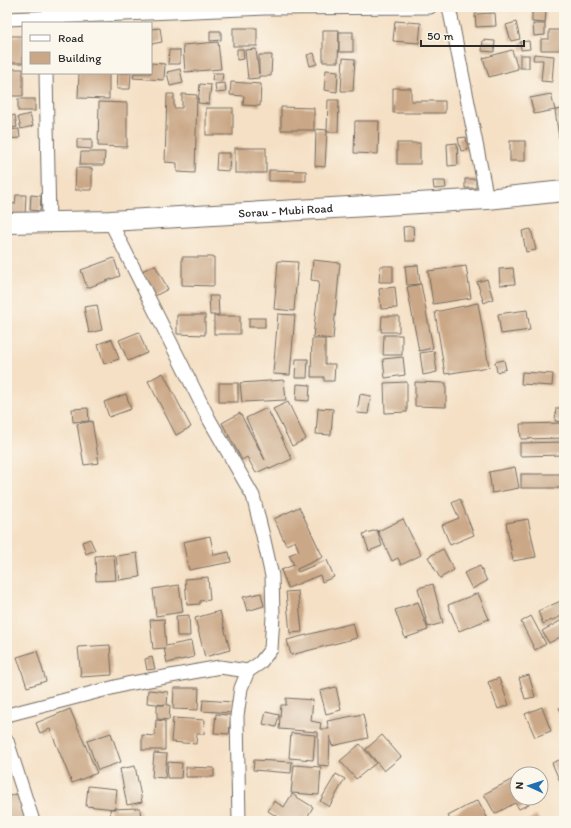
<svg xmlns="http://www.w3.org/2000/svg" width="571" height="828" font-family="Itim,sans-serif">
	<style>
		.building { fill: #caa786 }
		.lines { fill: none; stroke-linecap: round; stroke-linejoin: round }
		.minor-casing { stroke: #726a61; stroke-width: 15 }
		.primary-casing { stroke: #726a61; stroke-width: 22 }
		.minor { stroke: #fff; stroke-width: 13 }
		.primary { stroke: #fff; stroke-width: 20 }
		.labels { text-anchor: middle; stroke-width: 3; stroke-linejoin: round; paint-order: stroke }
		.street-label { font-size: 12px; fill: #2b2b2b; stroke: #fbf7ec }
	</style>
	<rect width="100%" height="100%" fill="#fbf7ec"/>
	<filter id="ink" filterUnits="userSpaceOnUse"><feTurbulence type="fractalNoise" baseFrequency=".025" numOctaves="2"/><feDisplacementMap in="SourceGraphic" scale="8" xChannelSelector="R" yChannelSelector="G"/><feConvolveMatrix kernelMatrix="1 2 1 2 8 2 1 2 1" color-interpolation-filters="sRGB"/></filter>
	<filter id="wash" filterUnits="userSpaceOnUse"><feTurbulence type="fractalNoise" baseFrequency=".012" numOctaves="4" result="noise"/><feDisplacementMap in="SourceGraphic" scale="16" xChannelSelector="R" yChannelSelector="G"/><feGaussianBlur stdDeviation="0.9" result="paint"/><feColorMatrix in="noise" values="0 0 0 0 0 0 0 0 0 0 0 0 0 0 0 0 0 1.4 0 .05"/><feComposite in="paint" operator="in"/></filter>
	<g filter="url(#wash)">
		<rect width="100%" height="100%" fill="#f5e0c5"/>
		<g id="blocks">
			<g class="building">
				<path d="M532 11 546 12 545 23 532 22Z"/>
				<path d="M495 13 496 26 476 27 475 14Z"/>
				<path d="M395 21 421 23 419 43 393 41Z"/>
				<path d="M516 22 520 39 511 41 506 25Z"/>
				<path d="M533 24H545V35L534 36Z"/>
				<path d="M160 28 162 42 151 44V29Z"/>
				<rect x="233" y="28" width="24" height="18"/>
				<path d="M323 30H339L338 62H323Z"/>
				<path d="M549 30H561L560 50H541V39H549Z"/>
				<path d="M210 31H221V40L210 41Z"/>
				<rect x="339" y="32" width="14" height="20"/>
				<rect x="7" y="36" width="16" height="27"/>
				<path d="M483 40 495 41 494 52 482 51Z"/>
				<path d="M529 41 530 49 521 50 520 42Z"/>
				<path d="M218 42 221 69 185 72 183 45Z"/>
				<path d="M237 49H243L244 59 237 60Z"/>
				<path d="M256 49 259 74V55H272L271 76H259V78L248 79 245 50Z"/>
				<path d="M169 50H180V64H168Z"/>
				<path d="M512 50 518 69 489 77 483 58Z"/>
				<path d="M314 53 317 64 310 66 307 55Z"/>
				<path d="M534 54 554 56 552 82 541 81 543 60H533Z"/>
				<rect x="520" y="55" width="9" height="13"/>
				<path d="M343 58 355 59 353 91H341Z"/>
				<path d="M151 63 165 64 164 80 133 78 134 73H151Z"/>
				<rect x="7" y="69" width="16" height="27"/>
				<path d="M180 69 183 83 170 86 167 72Z"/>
				<path d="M326 70 338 71 337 92 324 90Z"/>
				<path d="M79 73H109V99L78 98Z"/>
				<path d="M118 73H131L130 89H117Z"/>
				<path d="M213 73H223L222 81 212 80Z"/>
				<path d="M564 81V96H563L562 82Z"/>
				<path d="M231 82 261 84 260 106 243 105 244 96 230 95Z"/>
				<path d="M225 83 226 92 216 93 215 84Z"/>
				<path d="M200 84 211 85 209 104 198 103Z"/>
				<path d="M393 88H411V101H445V113H393Z"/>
				<path d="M167 94H174V108H182V94L197 95 195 173 177 172V163L165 162Z"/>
				<path d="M551 94 555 110 534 114 530 98Z"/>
				<rect x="18" y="99" width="17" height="12"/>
				<path d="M328 100H339L338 132H327Z"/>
				<path d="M99 102 127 103V147L98 146Z"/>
				<path d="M281 107 314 108V130H281Z"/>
				<rect x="206" y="108" width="27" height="27"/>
				<path d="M564 109V138H559L555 110Z"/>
				<path d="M30 114 33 126 21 129 18 117Z"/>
				<path d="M15 115 17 127 7 129V117Z"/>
				<path d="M355 121H379L378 154 354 153Z"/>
				<path d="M19 129 20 138 7 139V130Z"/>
				<path d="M316 129 327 130 325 167 315 166Z"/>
				<path d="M466 137 468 150 461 151 458 138Z"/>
				<path d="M77 139H92V149L77 148Z"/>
				<rect x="510" y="141" width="15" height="20"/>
				<rect x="562" y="142" width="2" height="23"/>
				<rect x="397" y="143" width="23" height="21"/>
				<path d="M457 143 458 165 448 166 447 144Z"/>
				<rect x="235" y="148" width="31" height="25"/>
				<path d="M81 152H105L104 165H80Z"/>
				<path d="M217 153H230L229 171 216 170Z"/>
				<path d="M76 168H92V190H75Z"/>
				<path d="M269 170 306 171V181H269Z"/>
				<rect x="465" y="179" width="11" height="9"/>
				<path d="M433 181H445L446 188 434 189Z"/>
				<path d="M16 195H26L25 215 7 214V203L15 204Z"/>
				<path d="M31 195 41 196 40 211 30 210Z"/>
				<path d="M413 226 414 241H404L403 227Z"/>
				<path d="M531 229 536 250 526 252 522 231Z"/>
				<path d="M182 257H214V286L182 285Z"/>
				<path d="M114 258 120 276 87 288 81 270Z"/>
				<path d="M313 260 340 263 333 339 313 337 319 281 311 280Z"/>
				<path d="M278 261 298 262 294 311 274 309Z"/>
				<path d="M155 265 168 289 155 296 142 271Z"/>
				<path d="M418 265 420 284 407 285 405 266Z"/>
				<path d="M380 266H393V282H379Z"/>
				<path d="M466 266 471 298 433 304 428 271Z"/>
				<path d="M513 268 515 284 500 285 499 269Z"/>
				<path d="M487 279 493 299 484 303 477 282Z"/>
				<path d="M421 284 433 348 419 351 407 287Z"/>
				<path d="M395 287 397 308 381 309 379 289Z"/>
				<path d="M209 296H218L219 315H210Z"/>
				<path d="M478 303 489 367 445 374 435 312Z"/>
				<path d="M97 305 102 330 89 333 84 307Z"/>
				<path d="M527 310 530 330 501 334 498 314Z"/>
				<path d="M278 314 295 315 290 375 273 374Z"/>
				<path d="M177 315H205V335L177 334Z"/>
				<rect x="214" y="316" width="26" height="18"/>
				<path d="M382 316H399V332H381Z"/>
				<rect x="249" y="318" width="16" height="9"/>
				<path d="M139 332 147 353 128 361 119 340Z"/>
				<path d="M384 335H402V355H383Z"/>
				<path d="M112 339 119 359 104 364 98 344Z"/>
				<path d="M312 339H325V364H335L334 381H324V377H311Z"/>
				<path d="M434 351 437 372 423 375 420 353Z"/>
				<path d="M403 357 405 375 385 378 383 359Z"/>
				<path d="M296 359H308L307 378H295Z"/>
				<path d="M504 360 506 369 497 372 495 362Z"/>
				<path d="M522 372 553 374 552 386 521 384Z"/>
				<path d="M163 373 191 427 176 435 148 381Z"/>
				<path d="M284 380 286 400 242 402 240 383Z"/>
				<path d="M407 382V412L385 413 384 383Z"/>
				<path d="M415 382 446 383V407L415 406Z"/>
				<rect x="219" y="383" width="19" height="19"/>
				<path d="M297 384 310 385 309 401 296 400Z"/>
				<path d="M126 394 131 409 109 417 104 402Z"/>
				<path d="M360 394 371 396 368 414 357 413Z"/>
				<path d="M288 402 306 439 292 446 273 409Z"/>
				<path d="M88 408 89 421 73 422 72 409Z"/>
				<path d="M267 408 292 459 270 469 269 467 256 473 247 457 242 460 222 423 240 413 265 460 246 418Z"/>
				<path d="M318 408 333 409 331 435 316 434Z"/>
				<path d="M556 408H564V422L555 421Z"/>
				<path d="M92 421 99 463 84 465 77 424Z"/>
				<path d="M564 423V438L521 439 520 424Z"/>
				<path d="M564 442V455L520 456V443Z"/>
				<path d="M515 467 519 488 492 493 489 472Z"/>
				<rect x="521" y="474" width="43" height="14"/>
				<path d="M460 499 474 535 450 545 442 525 459 518 452 503Z"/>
				<path d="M299 507 323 557 297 569 298 572 327 560 334 577 322 582 320 575 288 588 281 570 294 565 289 555 299 551 295 541 286 545 274 519Z"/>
				<path d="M403 519 421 555 401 565 398 558 392 561 378 531Z"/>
				<path d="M528 519 536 557 513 561 506 523Z"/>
				<path d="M377 530 382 546 369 551 363 534Z"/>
				<path d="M210 536 214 555 229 552 231 562 189 570 183 542Z"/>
				<path d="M90 539 95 550 86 554 82 542Z"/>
				<path d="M443 549 454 570 440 578 428 557Z"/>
				<path d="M137 553 140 577 119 580 116 556Z"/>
				<path d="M114 555 116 580 96 581 95 556Z"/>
				<path d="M480 566 487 581 472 589 464 573Z"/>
				<path d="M208 577 210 600 200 601V604L187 605 185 579Z"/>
				<path d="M433 584 443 623 428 627 418 588Z"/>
				<path d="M179 585 183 612 156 616 153 589Z"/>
				<path d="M298 591 302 632 290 633 286 592Z"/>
				<path d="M261 593 264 606 247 611 243 597Z"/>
				<path d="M478 593 489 619 459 631 448 605Z"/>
				<path d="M563 600 564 615 543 624 538 611Z"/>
				<path d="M418 602 428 630 405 638 395 610Z"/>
				<path d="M220 611 230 650 205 657 195 618Z"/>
				<path d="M189 615 190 636H177L176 616Z"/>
				<path d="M531 616 546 644 535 650 521 622Z"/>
				<path d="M164 619 166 646 191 641 194 657 167 663 164 648 153 649 150 620Z"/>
				<path d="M564 619V635L549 643 542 631Z"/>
				<path d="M353 623 357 638 291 655 287 640Z"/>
				<path d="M110 645 112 675 81 677 78 647Z"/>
				<path d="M37 651 46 681 27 687 17 657Z"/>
				<path d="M152 657 155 669 147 670 145 659Z"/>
				<path d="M529 675 535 697 525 699 519 678Z"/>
				<path d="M499 678 509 705 498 709 488 682Z"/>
				<path d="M336 687 341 710 326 714 320 691Z"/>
				<path d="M174 688H199L198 710 173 709Z"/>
				<path d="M148 690 168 692 167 705H170L169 720 157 719V705H165L147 703Z"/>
				<path d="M286 698 313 700 311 721 321 723 320 729H329L327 721 363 714 368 738 332 746 330 736 329 766 318 765V732L279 729 281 705H286Z"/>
				<path d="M203 700 233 702 232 713 202 711Z"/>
				<path d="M564 706V718L559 708Z"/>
				<path d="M542 707 551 731 535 737 525 714Z"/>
				<path d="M70 709 97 773 72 783 50 729 40 733 36 723Z"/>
				<path d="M266 712 279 715 276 727 263 724Z"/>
				<path d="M216 714 231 715 229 734 214 733Z"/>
				<path d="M173 718 205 720 204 734H197L196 744 171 742Z"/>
				<path d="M156 720 165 721V750H142V735L155 736Z"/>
				<path d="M111 733 121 762 98 770 87 741Z"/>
				<path d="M291 733 315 735 313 760 289 758Z"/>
				<path d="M382 735 401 757 384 771 366 749Z"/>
				<path d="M360 744 376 763 356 779 340 761Z"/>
				<path d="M154 753 167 754 165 778 152 777Z"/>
				<path d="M564 758V783L561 784 552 763Z"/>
				<path d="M254 760 292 762 291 773 253 770Z"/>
				<path d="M168 762 182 763 181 778H167Z"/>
				<path d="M294 765 321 767 319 795 291 793Z"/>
				<path d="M135 766 142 802 127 805 120 769Z"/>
				<path d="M186 767 214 768V777H186Z"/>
				<path d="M336 774 345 779 329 807 320 801Z"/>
				<path d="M515 778 517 782V798H525L529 804 519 809 515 803 495 814 484 794Z"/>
				<path d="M88 786 117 789 115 809 86 806Z"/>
				<path d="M19 793 28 819 23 821H7V797Z"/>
				<path d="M292 794 313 807 305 821H284L268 811 274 801 284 807Z"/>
				<path d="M478 800 488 819 484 821H451L448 816Z"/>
				<path d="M140 808 141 821H111L110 809Z"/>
				<path d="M536 815 540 821H527Z"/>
				<path d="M155 817 156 821H144V819Z"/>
			</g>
		</g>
	</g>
	<g filter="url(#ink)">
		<use href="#blocks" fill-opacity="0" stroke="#726a61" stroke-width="1"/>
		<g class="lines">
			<defs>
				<g id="minor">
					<path d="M449 7 487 199"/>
					<path d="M7 19 265 8 430 7"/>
					<path d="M46 73 49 222"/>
					<path d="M110 221 209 419 253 496 263 536 272 576 273 616 271 649 260 663 248 671 241 688 237 716 239 821"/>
					<path d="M7 715 127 684 220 667 248 671"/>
					<path d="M7 741 33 821"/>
				</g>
				<g id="primary">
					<path id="s1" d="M7 223 110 221 487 199 564 191"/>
				</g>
			</defs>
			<use href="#minor" class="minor-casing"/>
			<use href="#primary" class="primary-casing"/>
			<use href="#minor" class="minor"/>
			<use href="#primary" class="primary"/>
		</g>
	</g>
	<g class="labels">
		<g class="street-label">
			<text dy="4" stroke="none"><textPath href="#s1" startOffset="279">Sorau - Mubi Road</textPath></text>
		</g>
	</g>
	<rect width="571" height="828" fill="none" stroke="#fbf7ec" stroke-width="24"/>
	<rect x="22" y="22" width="130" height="52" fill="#fbf7ec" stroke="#a8a59f"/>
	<rect x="30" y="35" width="20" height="6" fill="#ffffff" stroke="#a8a59f"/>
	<text x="58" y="42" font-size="12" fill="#2b2b2b">Road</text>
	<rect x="30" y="52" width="20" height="12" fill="#caa786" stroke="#a8a59f"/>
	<text x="58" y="62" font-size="12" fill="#2b2b2b">Building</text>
	<g transform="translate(529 786) rotate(273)"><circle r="19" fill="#fbf7ec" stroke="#a8a59f"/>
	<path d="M0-3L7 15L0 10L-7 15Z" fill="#1f6fb2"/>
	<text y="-6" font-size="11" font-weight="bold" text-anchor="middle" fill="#2b2b2b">N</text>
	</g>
	<path d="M421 40v6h103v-6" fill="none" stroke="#2b2b2b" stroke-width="2"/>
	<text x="427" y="40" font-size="12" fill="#2b2b2b" stroke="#fbf7ec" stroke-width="3" paint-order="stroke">50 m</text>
</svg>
